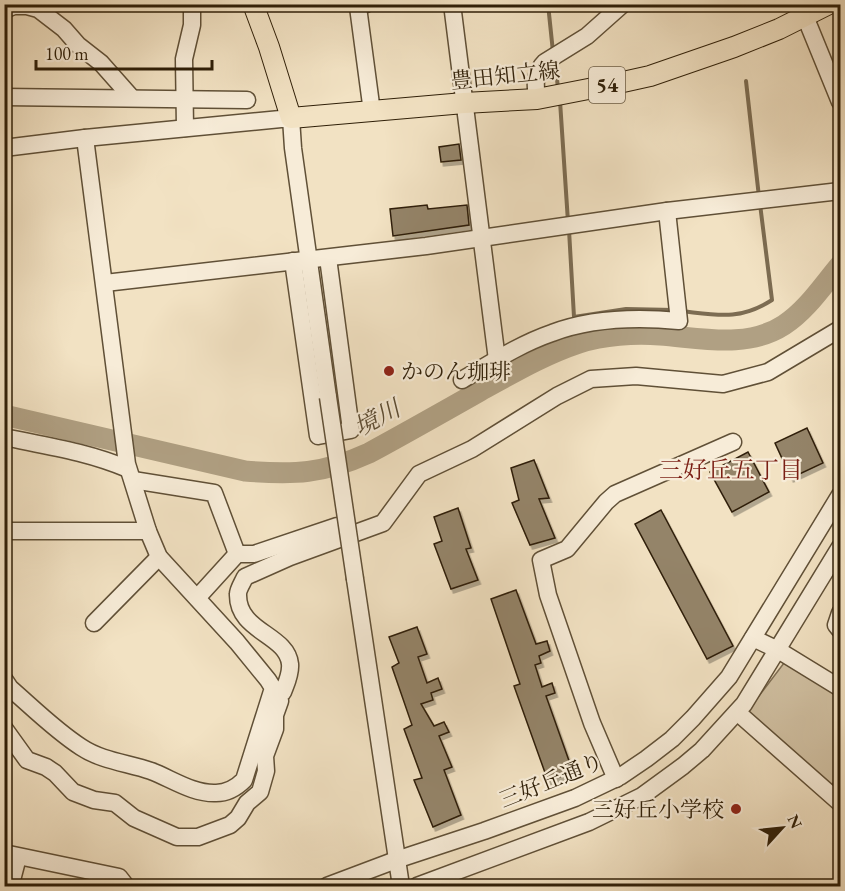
<svg xmlns="http://www.w3.org/2000/svg" width="845" height="891" font-family="'EB Garamond','Noto Serif JP',serif">
	<style>
		.green { fill: #d1c1a3; stroke: #807056; stroke-width: 1.5 }
		.lines { fill: none; stroke-linecap: round; stroke-linejoin: round }
		.stream { stroke: #7c6c52; stroke-width: 4 }
		.river { stroke: #b0a083; stroke-width: 21 }
		.building { fill: #948469; stroke: #2f1f08; stroke-width: 1.5; filter: url(#shadow) }
		.minor-casing { stroke: #605037; stroke-width: 19 }
		.major-casing { stroke: #2f1f08; stroke-width: 22 }
		.minor { stroke: #f7ecd8; stroke-width: 16 }
		.major { stroke: #f2e2c3; stroke-width: 20 }
		.minor-bridge-casing { stroke: #605037; stroke-width: 19; stroke-linecap: butt }
		.minor-bridge { stroke: #f7ecd8; stroke-width: 16 }
		.poi-dot { fill: #8f2418; stroke: #f7ecd8; stroke-width: 2 }
		.labels { text-anchor: middle; stroke-width: 4.5; stroke-linejoin: round; paint-order: stroke }
		.shield { fill: #f7ecd8; stroke: #6b5c46; stroke-width: 1.5 }
		.shield-label { font-size: 21px; font-weight: bold; fill: #2f1f08 }
		.street-label { font-size: 22px; fill: #2f1f08; stroke: #f7ecd8 }
		.poi-label { font-size: 22px; fill: #2f1f08; stroke: #f7ecd8; text-anchor: start }
		.water-label { font-size: 24px; font-style: italic; fill: #5c4c33; stroke: #f7ecd8 }
		.neighbourhood-label { font-size: 24px; fill: #7a1f14; stroke: #f7ecd8 }
	</style>
	<defs>
		<filter id="shadow"><feDropShadow dx="2.5" dy="4" stdDeviation="0" flood-color="#0004"/></filter>
	</defs>
	<rect width="100%" height="100%" fill="#f2e2c3"/>
	<filter id="stains"><feTurbulence type="fractalNoise" baseFrequency=".00333" numOctaves="4"/><feColorMatrix values="0 0 0 0 .2 0 0 0 0 .09 0 0 0 0 .02 0 0 0 .5 -.17"/></filter>
	<radialGradient id="worn" r=".72"><stop offset=".6" stop-color="#630" stop-opacity="0"/><stop offset="1" stop-color="#630" stop-opacity=".3"/></radialGradient>
	<path class="green" d="M784 663 840 697V772L829 790 743 717Z"/>
	<g class="lines">
		<g class="stream">
			<path d="M548 4 553 52"/>
			<path d="M555 62 558 88"/>
			<path d="M746 81 759 197"/>
			<path d="M560 101 568 222"/>
			<path d="M569 230 574 317 626 309 674 310"/>
			<path d="M681 311C717 315 739 321 772 300L760 204"/>
		</g>
		<path class="river" d="M4 415 245 471C294 475 323 474 369 453 406 433 443 412 480 391 513 373 543 355 579 343 603 335 635 333 660 335 702 338 747 349 784 325 807 310 823 285 840 265"/>
	</g>
	<g class="building">
		<path d="M459 144 461 160 441 162 439 147Z"/>
		<path d="M427 205 428 209 467 205 469 225 393 236 390 209Z"/>
		<path d="M807 428 823 463 791 478 775 443Z"/>
		<path d="M748 452 769 492 732 512 710 472Z"/>
		<path d="M534 460 549 498 539 499 555 538 530 545 512 503 519 500 511 468Z"/>
		<path d="M458 508 471 548 466 549 478 580 451 589 434 544 442 541 434 517Z"/>
		<path d="M661 510 733 646 707 659 635 524Z"/>
		<path d="M516 590 536 644 547 641 550 651 539 656 541 663 535 665 542 687 552 683 555 693 546 696 573 772 548 781 514 686 520 684 491 599Z"/>
		<path d="M417 627 427 654 418 657 427 683 438 678 442 689 431 693 433 700 421 704 434 726 444 722 449 732 439 736 452 767 444 770 461 815 433 827 414 780 422 778 404 729 412 725 392 667 399 663 389 637Z"/>
	</g>
	<g class="lines">
		<defs>
			<g id="minor">
				<path d="M366 4 358 7 372 112"/>
				<path d="M452 4 497 360"/>
				<path d="M800 4 840 102"/>
				<path d="M4 10 14 6H27L38 9 64 29 78 45 101 63 132 98"/>
				<path d="M4 97 247 100"/>
				<path d="M537 99C535 85 534 73 545 62L587 36 623 4"/>
				<path d="M185 128 184 59 192 25V4"/>
				<path d="M4 148 85 138 291 118 293 148 328 397"/>
				<path d="M293 261 318 436 351 430 328 258"/>
				<path d="M105 283 426 246 667 211 840 191"/>
				<path d="M462 380C491 363 520 344 552 333 592 318 636 317 679 321L667 211"/>
				<path d="M4 437C47 446 88 452 128 469"/>
				<path d="M133 480 214 493 237 554"/>
				<path d="M4 531H148"/>
				<path d="M355 579 401 886"/>
				<path d="M197 598 237 554H254L337 526"/>
				<path d="M840 613 836 625 840 630"/>
				<path d="M94 623 159 557"/>
				<path d="M753 638 778 650 840 688"/>
				<path d="M4 679 10 688C33 708 56 731 81 747 102 761 128 763 151 771 172 779 193 794 216 793 228 793 236 788 244 780L273 688 268 680 237 642 159 557 148 531 127 464 85 138"/>
				<path d="M273 688 283 692C286 684 291 674 290 664 287 634 237 632 238 594 238 589 243 582 245 577L290 557 383 523 419 474 472 449 557 396 591 379 636 376 723 384 768 372 840 329"/>
				<path d="M737 712 840 803"/>
				<path d="M4 728 27 760 46 767 55 773 73 792 94 800 115 803 134 818 177 837H198L230 825 238 818 247 803 260 792 266 771 265 756 275 729V715L280 701"/>
				<path d="M616 779 592 723 548 595 541 560 567 549 606 502 615 494 733 442"/>
				<path d="M4 853 119 877 126 886"/>
				<path d="M4 885 12 880 18 857"/>
				<path d="M327 886 396 860 484 831 575 798 621 776 646 759 672 739 693 718 729 677 840 495"/>
				<path d="M417 886 589 822 642 796 683 766 702 750 744 704 840 547"/>
			</g>
			<path id="major" d="M253 4 269 47 291 118 464 103 537 99 614 84 650 76 734 47 779 29 829 4"/>
		</defs>
		<use href="#minor" class="minor-casing"/>
		<use href="#major" class="major-casing"/>
		<use href="#minor" class="minor"/>
		<use href="#major" class="major"/>
		<defs>
			<path id="minor-bridge" d="M328 397 355 579"/>
		</defs>
		<use href="#minor-bridge" class="minor-bridge-casing"/>
		<use href="#minor-bridge" class="minor-bridge"/>
	</g>
	<g class="poi-dot">
		<circle cx="389" cy="371" r="6"/>
		<circle cx="736" cy="809" r="6"/>
	</g>
	<g class="labels">
		<rect class="shield" x="589" y="67" width="36" height="36" rx="4.5"/>
		<g class="shield-label">
			<text x="607" y="92">54</text>
		</g>
		<g class="street-label">
			<text transform="translate(505 75) rotate(-6)" y="8">豊田知立線</text>
			<text transform="translate(551 780) rotate(-22)" y="8">三好丘通り</text>
		</g>
		<g class="poi-label">
			<text x="401" y="379">かのん珈琲</text>
			<text x="724" y="817" text-anchor="end">三好丘小学校</text>
		</g>
		<g class="water-label">
			<text transform="translate(377 418) rotate(-28)" y="8">境川</text>
		</g>
		<g class="neighbourhood-label">
			<text x="731" y="478">三好丘五丁目</text>
		</g>
	</g>
	<rect width="845" height="891" fill="none" stroke="#f2e2c3" stroke-width="24"/>
	<rect x="6" y="6" width="833" height="879" fill="none" stroke="#2f1f08" stroke-width="3"/>
	<rect x="12" y="12" width="821" height="867" fill="none" stroke="#2f1f08" stroke-width="1.5"/>
	<g transform="translate(782 828) rotate(63)" stroke="#f7ecd8" stroke-width="4.5" paint-order="stroke">
	<path d="M0-4.5L10 22L0 15L-10 22Z" fill="#2f1f08"/>
	<text y="-9" font-size="16" font-weight="bold" text-anchor="middle" fill="#2f1f08">N</text>
	</g>
	<path d="M36 60v9h176v-9" fill="none" stroke="#2f1f08" stroke-width="3"/>
	<text x="45" y="60" font-size="18" fill="#2f1f08" stroke="#f7ecd8" stroke-width="4.5" paint-order="stroke">100 m</text>
	<rect width="100%" height="100%" filter="url(#stains)"/>
	<rect width="100%" height="100%" fill="url(#worn)"/>
</svg>
